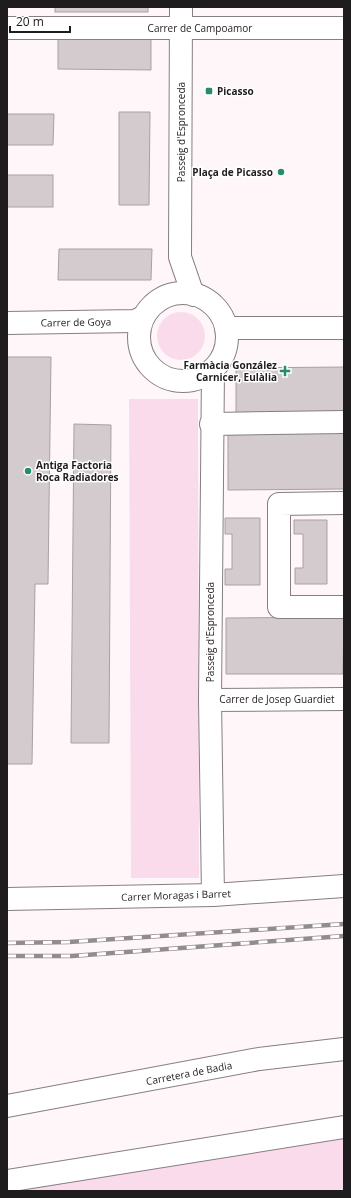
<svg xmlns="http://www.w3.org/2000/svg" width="351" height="1198" font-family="'Open Sans',sans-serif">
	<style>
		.green { fill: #fadbeb }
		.building { fill: #d4cbcf; stroke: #a8a0a4 }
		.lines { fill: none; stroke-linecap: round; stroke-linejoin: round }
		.minor-casing { stroke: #867e82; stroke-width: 24 }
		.path { stroke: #948e90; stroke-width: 2.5; stroke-dasharray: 1 3; stroke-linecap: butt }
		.minor { stroke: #fff; stroke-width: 22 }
		.rail-casing { stroke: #938c8f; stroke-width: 4.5 }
		.rail { stroke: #fff; stroke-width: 3; stroke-dasharray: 9; stroke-linecap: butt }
		.poi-dot { fill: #258d6a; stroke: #fff; stroke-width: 1.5 }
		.labels { text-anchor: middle; stroke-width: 3; stroke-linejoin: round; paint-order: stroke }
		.street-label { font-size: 10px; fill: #1f1c1d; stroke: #fff }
		.poi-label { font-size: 10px; font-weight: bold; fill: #1f1c1d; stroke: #fff; text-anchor: start }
	</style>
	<rect width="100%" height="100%" fill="#fff6fa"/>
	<g class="green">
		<circle cx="181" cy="336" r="24"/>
		<path d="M129 399H198L199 878H131Z"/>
		<path d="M344 1137V1191H7Z"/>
	</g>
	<g class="building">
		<rect x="55" y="7" width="93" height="5"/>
		<path d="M58 38H151V70L58 69Z"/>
		<path d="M119 112H150L149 205H119Z"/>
		<path d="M7 114H54L53 145H7Z"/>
		<rect x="7" y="175" width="46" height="32"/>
		<path d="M59 249H152L151 280H58Z"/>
		<path d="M7 357H51L48 584H35L32 764H7Z"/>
		<path d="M344 367V412L236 413V368Z"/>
		<path d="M74 424 111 425 109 743H71Z"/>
		<path d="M344 429V489L228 490V430Z"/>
		<path d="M225 518H260V585H225V569H232V534H225Z"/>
		<path d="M294 520H327V584H295V568H303V534H294Z"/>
		<path d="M344 617 343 674H226V618Z"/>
	</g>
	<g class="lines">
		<defs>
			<g id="minor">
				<path d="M181 7 180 257 191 289 194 295"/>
				<path d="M7 28H344"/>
				<circle cx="183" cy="337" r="44"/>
				<path d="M7 323 135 321 143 317"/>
				<path d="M226 328H344"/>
				<path d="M213 369 210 700 213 895"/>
				<path d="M211 424 344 422"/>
				<path d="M344 503 279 504V607H344"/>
				<path d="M210 700 344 699"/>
				<path d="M7 899 213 895 344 886"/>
				<path d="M7 1106 259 1059 344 1049"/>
				<path d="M7 1181 344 1127"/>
			</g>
		</defs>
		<use href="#minor" class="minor-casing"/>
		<circle class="path" cx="183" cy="340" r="51"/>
		<use href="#minor" class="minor"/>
		<defs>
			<g id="rail">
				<path d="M7 943 69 942 344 924"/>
				<path d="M7 956H72L344 936"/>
			</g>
		</defs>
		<use href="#rail" class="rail-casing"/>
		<use href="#rail" class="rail"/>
	</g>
	<g class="poi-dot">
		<rect x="205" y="87" width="8" height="8" rx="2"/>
		<circle cx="281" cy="172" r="4"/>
		<path d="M283 365h4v4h4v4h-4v4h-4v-4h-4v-4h4z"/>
		<circle cx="28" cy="471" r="4"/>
	</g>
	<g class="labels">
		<g class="street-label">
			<text x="200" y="32">Carrer de Campoamor</text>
			<text transform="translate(181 132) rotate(-90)" y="4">Passeig d'Espronceda</text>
			<text transform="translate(76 322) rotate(-1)" y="4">Carrer de Goya</text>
			<text transform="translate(210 632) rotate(-90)" y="4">Passeig d'Espronceda</text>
			<text x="277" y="703">Carrer de Josep Guardiet</text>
			<text transform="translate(176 895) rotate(-2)" y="4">Carrer Moragas i Barret</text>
			<text transform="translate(189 1073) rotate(-11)" y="4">Carretera de Badia</text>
		</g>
		<g class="poi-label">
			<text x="217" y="95">Picasso</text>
			<text x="273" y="176" text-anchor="end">Plaça de Picasso</text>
			<text x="277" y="369" text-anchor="end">Farmàcia González<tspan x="277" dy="12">Carnicer, Eulàlia</tspan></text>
			<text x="36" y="469">Antiga Factoria<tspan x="36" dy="12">Roca Radiadores</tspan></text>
		</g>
	</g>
	<rect width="351" height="1198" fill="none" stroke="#1f1c1d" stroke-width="16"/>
	<path d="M10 26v6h60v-6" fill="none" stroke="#1f1c1d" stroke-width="2"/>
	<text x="16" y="26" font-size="12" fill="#1f1c1d" stroke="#ffffff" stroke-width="3" paint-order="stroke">20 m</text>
</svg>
